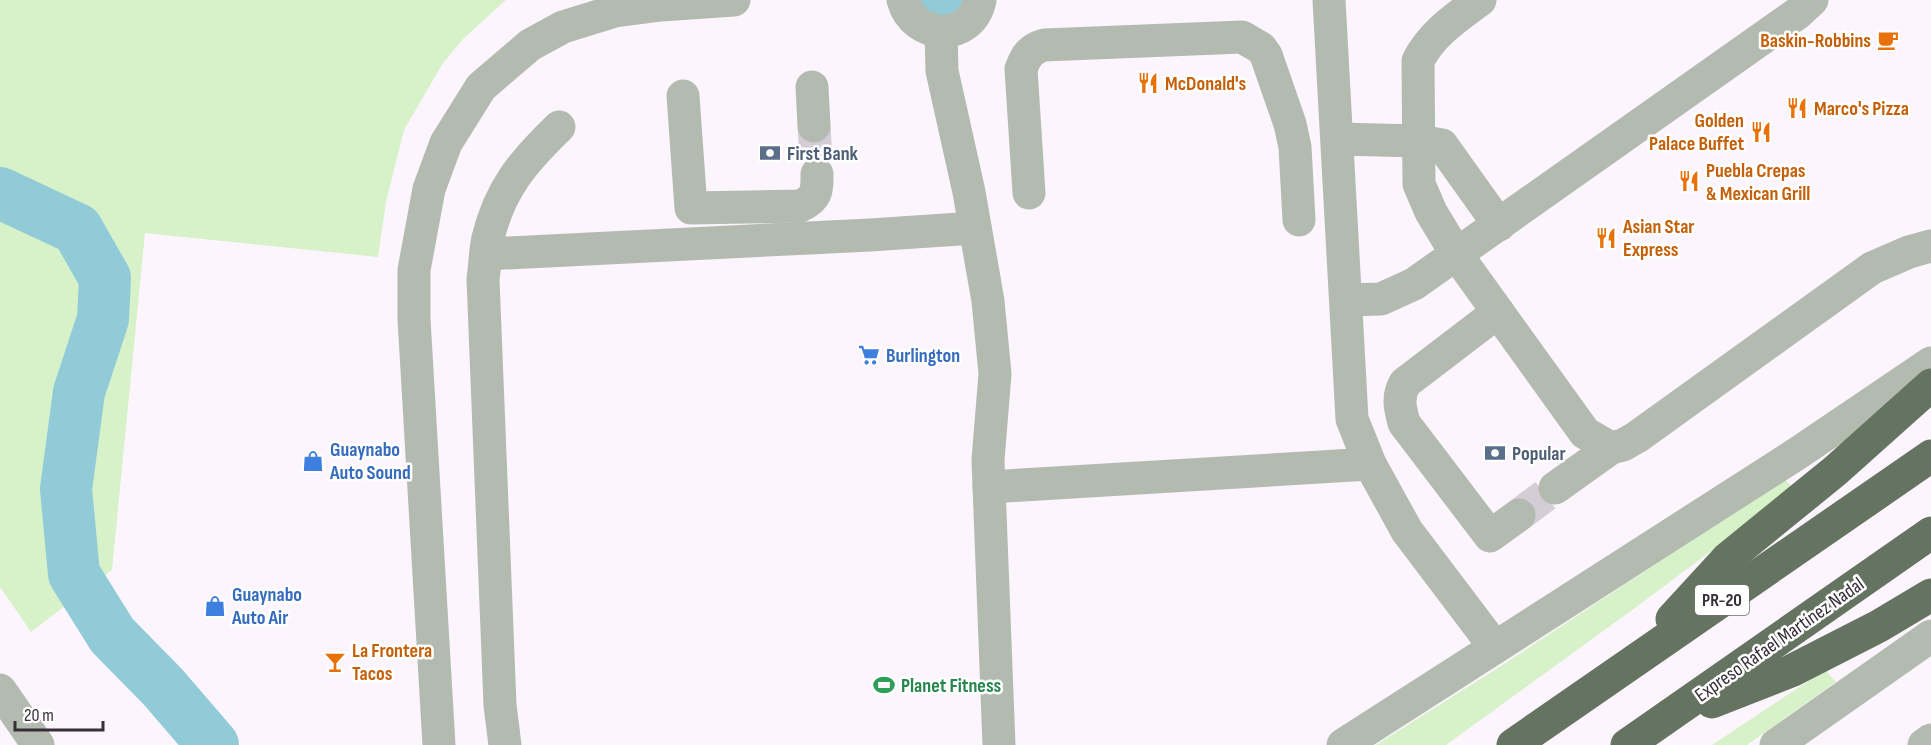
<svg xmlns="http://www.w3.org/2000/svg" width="1931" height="745" font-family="'Sofia Sans Condensed',sans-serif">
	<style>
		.green { fill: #d7f1c9 }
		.water { fill: #92cbd8 }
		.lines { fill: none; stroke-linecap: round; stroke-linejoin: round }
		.river { stroke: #92cbd8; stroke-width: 52 }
		.minor-tunnel { stroke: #d5cdd6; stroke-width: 33; stroke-dasharray: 33 16; stroke-linecap: butt }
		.minor { stroke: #b3bbb1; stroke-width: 33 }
		.highway { stroke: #657460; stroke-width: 33 }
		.labels { text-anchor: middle; stroke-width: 5; stroke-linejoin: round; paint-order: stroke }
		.shield { fill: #fff; stroke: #726d73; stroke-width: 1.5 }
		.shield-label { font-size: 18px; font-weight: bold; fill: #362f37 }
		.food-label { font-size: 20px; font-weight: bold; fill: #c56008; stroke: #fff; text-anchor: start }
		.service-label { font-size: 20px; font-weight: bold; fill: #4e5e75; stroke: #fff; text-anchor: start }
		.shop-label { font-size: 20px; font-weight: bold; fill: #366cbe; stroke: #fff; text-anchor: start }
		.street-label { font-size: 20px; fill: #362f37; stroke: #fff }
		.leisure-label { font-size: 20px; font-weight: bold; fill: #27864d; stroke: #fff; text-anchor: start }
	</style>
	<rect width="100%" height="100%" fill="#fdf5fe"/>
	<g class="green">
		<path d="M0 0H506L463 39 443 63 404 130 386 202 378 257 145 233 112 570 31 632 0 587Z"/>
		<path d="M1785 479 1794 489 1639 605 1446 745H1376L1504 664Z"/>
		<path d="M1825 670 1836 682 1747 745H1712Z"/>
	</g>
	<path class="water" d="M913 0H968L944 21Z"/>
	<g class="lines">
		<path class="river" d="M0 193 77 229 105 278 103 319 79 392 66 489 74 574 112 635 163 687 213 745"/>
		<g class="minor-tunnel">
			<path d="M814 126 817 174"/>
			<path d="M1519 515 1555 488"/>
		</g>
		<g class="minor">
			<path d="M903 0C914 40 971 43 980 0"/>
			<path d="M1329 0 1352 419 1370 464 1407 531 1494 646"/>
			<path d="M1480 0C1457 17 1431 34 1418 61L1419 184 1431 212 1457 255 1585 433 1611 448 1623 445 1637 437 1872 268 1909 252 1931 246"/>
			<path d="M941 32 942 71 969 192 988 301 995 374 988 460 999 745"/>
			<path d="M812 87 814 126"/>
			<path d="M683 96 691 208 800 206C817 198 817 192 817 174"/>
			<path d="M1338 139 1419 141 1442 145 1499 225"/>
			<path d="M1029 193 1021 69C1026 56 1030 49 1044 45L1242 37 1261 48 1266 55 1290 124 1295 147 1299 220"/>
			<path d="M486 254 870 235 975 228"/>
			<path d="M1346 300 1381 299 1414 284 1798 13 1812 0"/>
			<path d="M1498 312 1405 383C1397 397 1400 408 1404 423L1490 536 1519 515"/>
			<path d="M989 487 1370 464"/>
			<path d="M1555 488 1611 448"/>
			<path d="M0 690 38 745"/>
			<path d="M439 745 414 319V270L429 189 446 143 481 87 530 45 563 27 615 11 661 5 734 0"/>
			<path d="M505 745 500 705 483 279C485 266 485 251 488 238 500 188 524 161 559 127"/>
			<path d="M1343 745 1798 453 1931 363"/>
			<path d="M1776 745 1931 636"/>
			<path d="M1924 745 1931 740"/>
		</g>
		<g class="highway">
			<path d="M1672 619 1728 558 1835 471 1931 385"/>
			<path d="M1712 702 1791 671 1879 626 1931 595"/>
			<path d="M1513 745 1931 456"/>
			<path d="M1627 745 1931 533"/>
		</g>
	</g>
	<defs>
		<symbol id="cafe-bare" viewBox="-9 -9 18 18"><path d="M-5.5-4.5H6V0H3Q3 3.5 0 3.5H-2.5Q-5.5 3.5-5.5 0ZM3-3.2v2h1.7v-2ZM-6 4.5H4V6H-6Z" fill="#e8710a" stroke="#fff" stroke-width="2.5" paint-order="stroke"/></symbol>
		<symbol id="restaurant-bare" viewBox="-9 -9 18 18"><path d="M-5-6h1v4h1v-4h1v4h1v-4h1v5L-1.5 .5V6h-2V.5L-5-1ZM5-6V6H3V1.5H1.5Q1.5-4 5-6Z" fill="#e8710a" stroke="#fff" stroke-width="2.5" paint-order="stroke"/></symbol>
		<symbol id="bank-bare" viewBox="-9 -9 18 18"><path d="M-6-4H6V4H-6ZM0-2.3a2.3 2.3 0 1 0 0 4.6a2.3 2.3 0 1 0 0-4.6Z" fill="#5c6f8a" stroke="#fff" stroke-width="2.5" paint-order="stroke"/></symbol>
		<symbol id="supermarket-bare" viewBox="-9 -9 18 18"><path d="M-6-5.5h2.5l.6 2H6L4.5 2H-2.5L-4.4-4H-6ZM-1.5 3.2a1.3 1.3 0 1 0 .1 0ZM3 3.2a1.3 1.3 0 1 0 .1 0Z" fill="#3f7fe0" stroke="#fff" stroke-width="2.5" paint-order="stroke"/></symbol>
		<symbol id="shop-bare" viewBox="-9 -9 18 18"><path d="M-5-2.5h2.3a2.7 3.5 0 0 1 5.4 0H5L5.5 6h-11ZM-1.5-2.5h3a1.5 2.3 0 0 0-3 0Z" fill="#3f7fe0" stroke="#fff" stroke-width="2.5" paint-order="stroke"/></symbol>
		<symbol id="bar-bare" viewBox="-9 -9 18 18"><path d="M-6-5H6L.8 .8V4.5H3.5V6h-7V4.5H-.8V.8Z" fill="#e8710a" stroke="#fff" stroke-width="2.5" paint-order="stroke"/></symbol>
		<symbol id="stadium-bare" viewBox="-9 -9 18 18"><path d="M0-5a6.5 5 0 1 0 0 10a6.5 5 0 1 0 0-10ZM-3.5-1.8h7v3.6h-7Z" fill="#2e9e5b" stroke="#fff" stroke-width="2.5" paint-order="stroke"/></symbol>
	</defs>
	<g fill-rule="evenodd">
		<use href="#cafe-bare" x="1873" y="25" width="30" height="30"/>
		<use href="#restaurant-bare" x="1133" y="68" width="30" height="30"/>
		<use href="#restaurant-bare" x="1782" y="93" width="30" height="30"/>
		<use href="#restaurant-bare" x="1746" y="117" width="30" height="30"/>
		<use href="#bank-bare" x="755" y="138" width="30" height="30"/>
		<use href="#restaurant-bare" x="1674" y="166" width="30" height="30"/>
		<use href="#restaurant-bare" x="1591" y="223" width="30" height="30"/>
		<use href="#supermarket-bare" x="854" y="340" width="30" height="30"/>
		<use href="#bank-bare" x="1480" y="438" width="30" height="30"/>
		<use href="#shop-bare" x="298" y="446" width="30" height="30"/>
		<use href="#shop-bare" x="200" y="591" width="30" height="30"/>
		<use href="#bar-bare" x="320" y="647" width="30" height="30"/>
		<use href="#stadium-bare" x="869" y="670" width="30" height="30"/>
	</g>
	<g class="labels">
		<rect class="shield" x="1695" y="585" width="54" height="30" rx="4.5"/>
		<g class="shield-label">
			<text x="1722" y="606">PR-20</text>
		</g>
		<g class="food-label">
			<text x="1871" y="47" text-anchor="end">Baskin-Robbins</text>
			<text x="1165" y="90">McDonald's</text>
			<text x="1814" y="115">Marco's Pizza</text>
			<text x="1744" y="127" text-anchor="end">Golden<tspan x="1744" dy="23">Palace Buffet</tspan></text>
			<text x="1706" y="177">Puebla Crepas<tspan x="1706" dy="23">&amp; Mexican Grill</tspan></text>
			<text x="1623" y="233">Asian Star<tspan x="1623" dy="23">Express</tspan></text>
			<text x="352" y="657">La Frontera<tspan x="352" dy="23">Tacos</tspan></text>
		</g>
		<g class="service-label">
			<text x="787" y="160">First Bank</text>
			<text x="1512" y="460">Popular</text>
		</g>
		<g class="shop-label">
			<text x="886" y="362">Burlington</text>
			<text x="330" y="456">Guaynabo<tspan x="330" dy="23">Auto Sound</tspan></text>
			<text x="232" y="601">Guaynabo<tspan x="232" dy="23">Auto Air</tspan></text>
		</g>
		<g class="street-label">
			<text transform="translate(1779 639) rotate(-35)" y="7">Expreso Rafael Martínez Nadal</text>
		</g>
		<g class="leisure-label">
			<text x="901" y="692">Planet Fitness</text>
		</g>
	</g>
	<path d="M15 721v9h88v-9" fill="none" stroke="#362f37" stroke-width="3"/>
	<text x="24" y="721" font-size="18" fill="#362f37" stroke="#ffffff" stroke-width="4.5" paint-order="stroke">20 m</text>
</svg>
